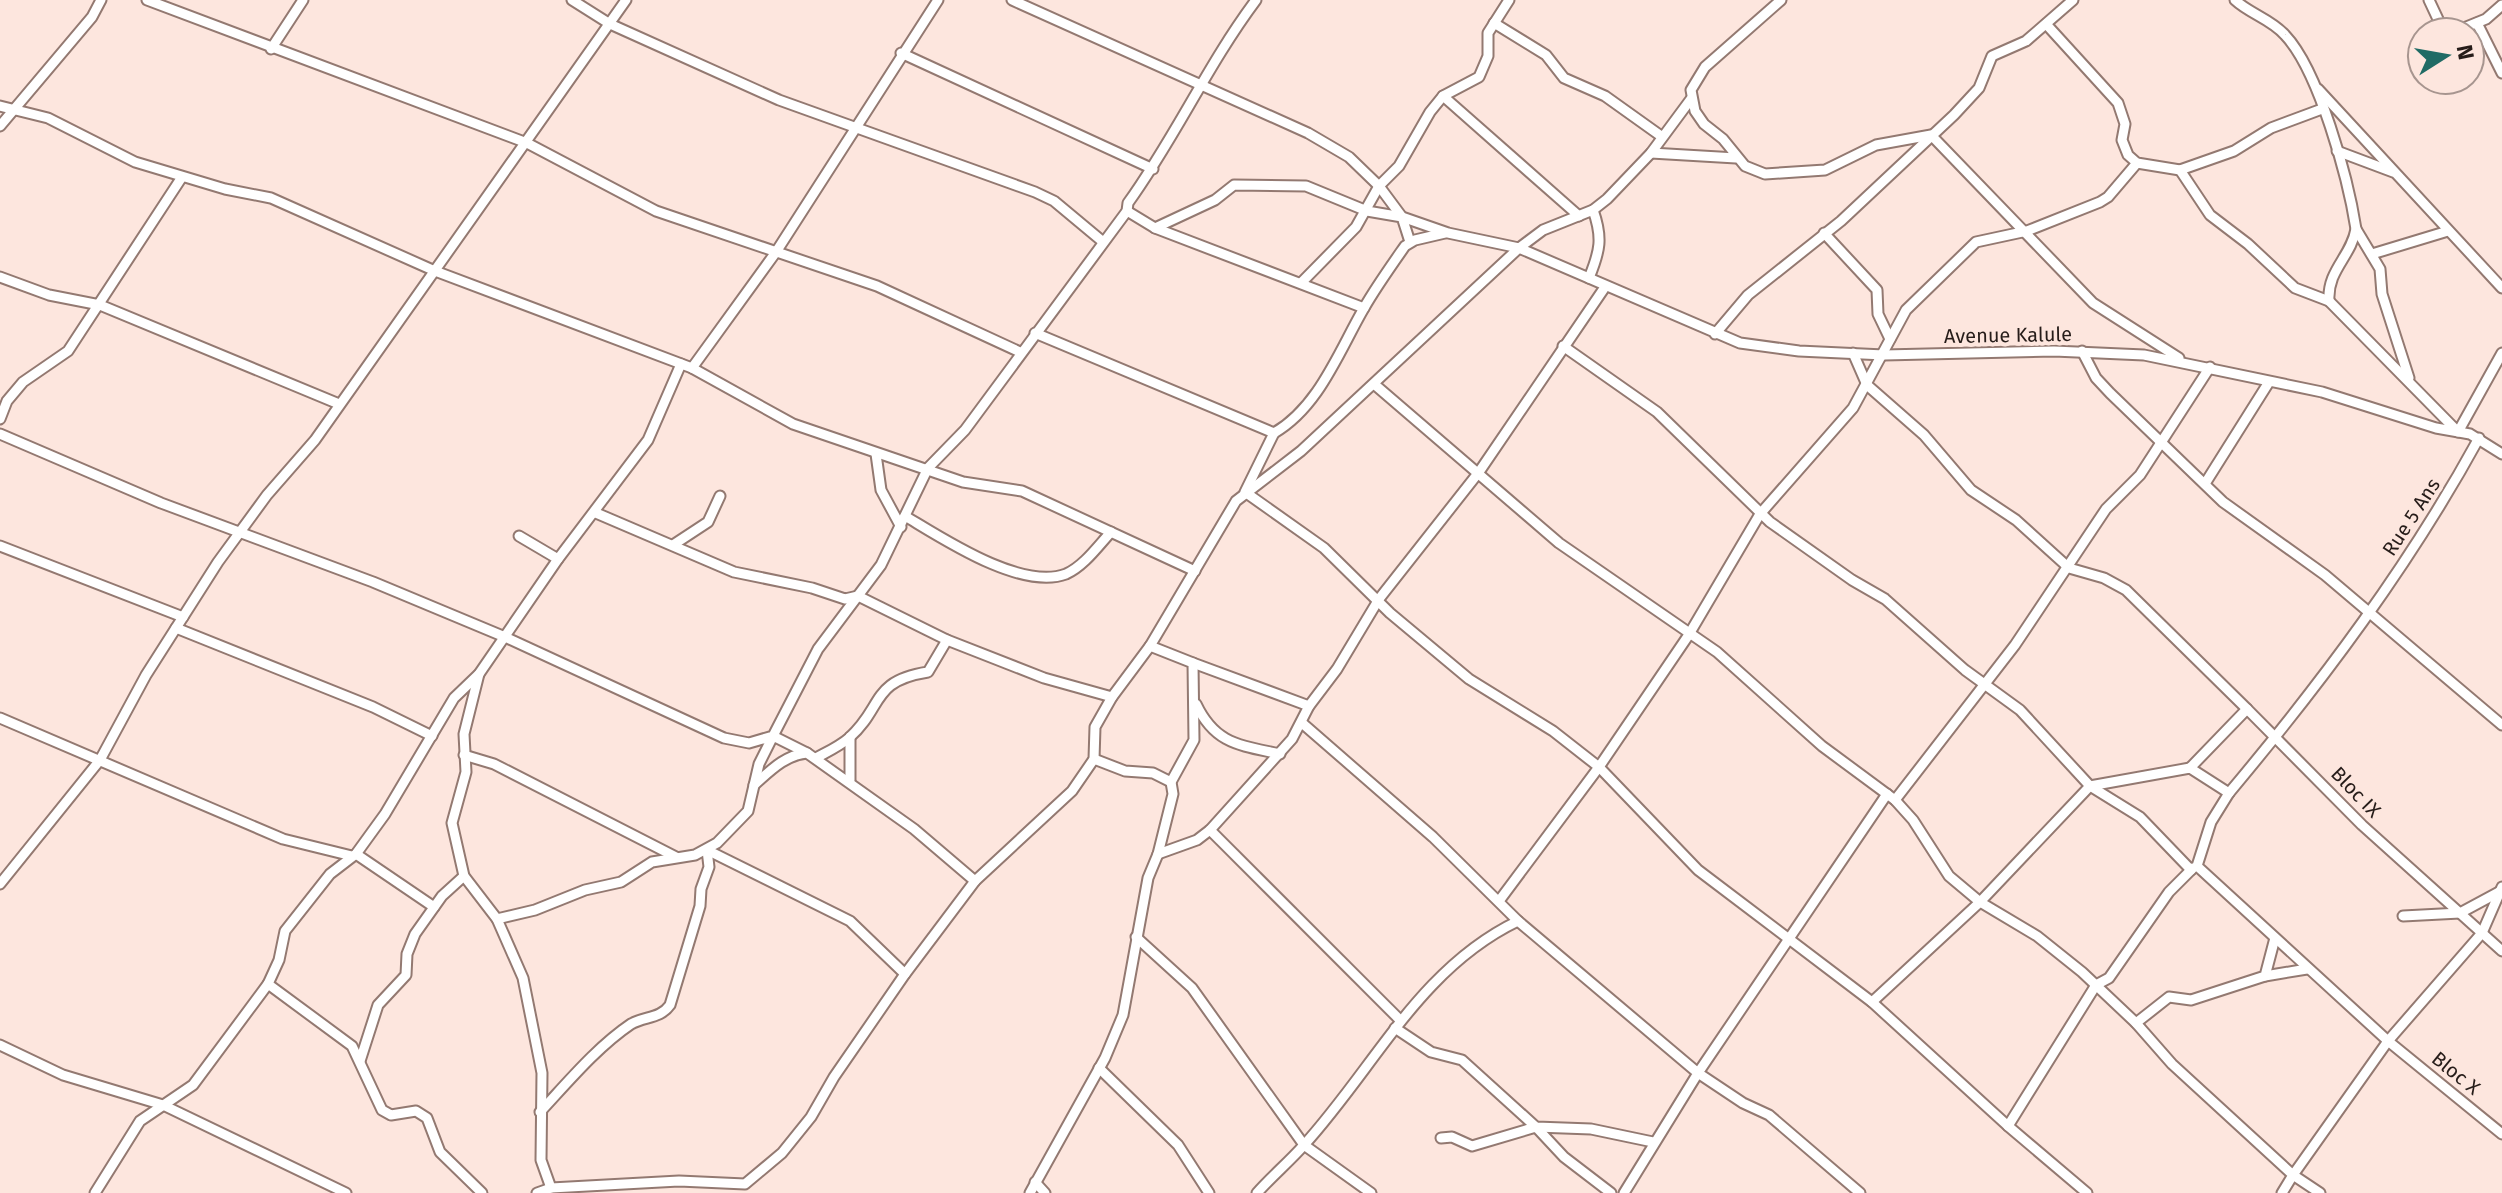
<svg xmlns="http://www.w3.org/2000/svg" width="2502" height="1193" font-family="'Fira Sans',sans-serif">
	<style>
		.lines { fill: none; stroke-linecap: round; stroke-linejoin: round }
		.street-casing { stroke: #937971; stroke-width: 13 }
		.street { stroke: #fff; stroke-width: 9 }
		.labels { text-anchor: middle; stroke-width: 8; stroke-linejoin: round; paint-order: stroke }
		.street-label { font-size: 20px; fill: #261c19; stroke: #fde6de }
	</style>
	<rect width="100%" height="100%" fill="#fde6de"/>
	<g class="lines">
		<defs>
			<g id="street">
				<path d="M147 0 527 143 656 211 877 286 1020 352"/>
				<path d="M572 0 610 24 779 100 1035 192 1054 201 1102 241"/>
				<path d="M1012 0 1308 133 1349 157 1379 186 1402 217 1448 233 1519 248 1740 343 1799 351 1884 355 2054 351 2144 355 2322 392 2436 428 2470 434 2502 454"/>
				<path d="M1781 0 1705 67 1691 90 1695 111 1704 124 1723 139 1745 166 1765 174 1825 170 1876 145 1931 135 2093 303 2179 358"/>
				<path d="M2235 0C2250 14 2271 19 2285 35 2319 71 2348 178 2356 229 2351 257 2327 270 2329 301"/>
				<path d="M2429 0 2444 32"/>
				<path d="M1494 23 1546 55 1564 78 1605 96 1661 136"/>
				<path d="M2477 23 2502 73"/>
				<path d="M2046 24 2118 103 2125 124 2122 140 2128 155 2137 163 2180 170 2234 151 2271 128 2322 109"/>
				<path d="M2454 32 2486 19 2502 5"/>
				<path d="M271 49 303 0"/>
				<path d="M901 53 1153 169"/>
				<path d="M2318 89 2502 288"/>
				<path d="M1443 96 1579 216"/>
				<path d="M0 106 48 118 135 162 225 189 271 198 435 271 692 368 793 424 963 482 1022 491 1195 571"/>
				<path d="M0 126 92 17 101 0"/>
				<path d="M2337 151 2393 172"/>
				<path d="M1651 153 1736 158"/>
				<path d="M2180 170 2210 215 2248 244 2295 288 2329 301 2458 432 2502 353"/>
				<path d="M1127 211 1155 228 1364 308"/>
				<path d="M1155 228 1215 200 1234 185 1306 186 1367 211 1402 217 1410 242"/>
				<path d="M2356 229 2380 269 2382 294 2409 378"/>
				<path d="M1824 233 1877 290 1878 314 1890 339"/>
				<path d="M2372 254 2448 231"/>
				<path d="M0 277 49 295 100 305 339 404"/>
				<path d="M1589 278C1600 251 1603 238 1593 210"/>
				<path d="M1301 283 1356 227 1379 186 1399 166 1430 112 1443 96 1479 77 1488 56V33L1509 0"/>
				<path d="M1035 333 1274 433C1319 407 1339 351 1364 308 1376 287 1391 266 1405 246L1415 240 1445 233"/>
				<path d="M1715 334 1748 295 1841 221 1954 115 1979 88 1992 56 2026 41 2073 0"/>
				<path d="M1563 346 1657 412 1770 522 1852 580 1885 599 1965 670 2020 710 2090 786 2140 817 2191 870"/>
				<path d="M2082 351 2096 378 2110 393 2223 502 2325 575 2502 725"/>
				<path d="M1853 353 1867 385 1924 435 1971 490 2016 520 2069 568 2104 578 2126 590 2247 709"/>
				<path d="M692 368 776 252 938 0"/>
				<path d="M1374 384 1559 543 1717 652 1822 746 1895 800 1913 820 1949 876 1980 902 2037 936 2082 972 2136 1023 2172 1064 2293 1175 2282 1193"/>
				<path d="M0 419 7 401 23 382 68 351 182 177"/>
				<path d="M1274 433 1245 492 1324 548 1390 613 1469 679 1553 731 1599 767 1698 870 1872 1002 2008 1126"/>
				<path d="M0 434 161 503 373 582 505 637 724 738 749 743 773 736 818 649 881 565 928 468 965 430 1127 211 1128 203C1175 138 1208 64 1256 0"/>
				<path d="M876 454 881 490 901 527"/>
				<path d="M2206 482 2269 382"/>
				<path d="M596 513 734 572 812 588 845 599 858 596 947 640"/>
				<path d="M905 516C942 538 1021 591 1066 574 1084 566 1098 546 1111 532"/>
				<path d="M519 536 558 559"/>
				<path d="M673 545 708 522 720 496"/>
				<path d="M0 546 183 617"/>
				<path d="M176 628 373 707 432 736"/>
				<path d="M1193 663 1309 706"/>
				<path d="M479 674 464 734 466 772 452 823 464 876 497 919 523 978 542 1073 541 1160 551 1188"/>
				<path d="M1196 704C1215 744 1239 745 1280 754"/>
				<path d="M0 718 283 839 352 856"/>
				<path d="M1302 723 1433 837 1518 921 1698 1073 1624 1193"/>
				<path d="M850 737V780"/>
				<path d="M464 755 494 764 676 857"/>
				<path d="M816 758C827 752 840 746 849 738 884 707 870 681 928 672L947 640 1044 678 1112 697"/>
				<path d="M1094 759 1125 771 1153 773 1171 782"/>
				<path d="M2190 768 2247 709 2362 825 2502 951"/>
				<path d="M754 785C770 771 785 755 807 753L914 829 975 881"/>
				<path d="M2229 793C2322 682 2409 566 2479 438"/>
				<path d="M1895 800 2015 645 2106 509 2140 475 2210 367"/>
				<path d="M1210 830 1400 1020"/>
				<path d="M707 850 850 921 905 974"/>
				<path d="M356 854 434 907"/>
				<path d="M1158 854 1197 840 1210 830 1292 739 1309 706 1337 669 1379 599 1479 472 1605 287"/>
				<path d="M0 884 100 760 146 675 218 562 267 495 315 440 626 0"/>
				<path d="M2502 887 2482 933 2388 1041 2502 1134"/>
				<path d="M1499 901 1599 767 1688 636 1760 514 1853 408 1906 310 1976 242 2027 231 2100 202 2108 197 2137 163"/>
				<path d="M2403 916 2460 913 2499 892"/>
				<path d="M497 919 535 910 585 890 621 882 652 862 695 855 717 843 748 811 759 764 773 736 807 753"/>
				<path d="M1136 937 1192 988 1304 1145 1371 1193"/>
				<path d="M2265 976 2307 969"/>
				<path d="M1872 1002 1980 902 2090 786 2190 768 2229 793 2211 822 2197 866 2388 1041 2293 1175 2320 1193"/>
				<path d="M2136 1023 2169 997 2191 1000 2265 976 2275 938"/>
				<path d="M1395 1028 1431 1052 1462 1060 1536 1127 1591 1129 1653 1142"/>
				<path d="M0 1045 63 1075 163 1105 346 1193"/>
				<path d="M360 1061 378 1005 406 975 407 954 415 934 442 896 464 876"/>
				<path d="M1099 1068 1178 1145 1209 1193"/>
				<path d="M540 1112C568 1082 597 1047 631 1024 645 1016 660 1019 670 1005L700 906 701 889 709 867 707 850"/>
				<path d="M1441 1138 1452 1137 1472 1146 1536 1127 1564 1157 1611 1193"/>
				<path d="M1035 1182 1045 1193"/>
				<path d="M95 1193 140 1121 193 1085 268 984"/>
				<path d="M482 1193 440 1152 427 1118 416 1111 391 1115 382 1110 352 1046 268 984 279 960 285 931 330 874 356 854 385 814 454 698 479 674 558 559 648 440 681 364"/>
				<path d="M537 1193 551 1188 679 1181 745 1184 782 1153 811 1117 834 1077 905 974 975 881 1072 791 1094 759 1095 727 1112 697 1150 646 1236 501 1301 451 1519 248 1543 230 1593 210 1607 199 1651 153 1691 99"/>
				<path d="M1030 1193 1105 1058 1123 1015 1148 878 1158 854 1173 794 1171 782 1194 740 1193 663 1150 646"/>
				<path d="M1257 1193C1272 1176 1289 1162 1304 1145 1375 1067 1420 968 1518 921"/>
				<path d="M1860 1193 1769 1115 1743 1103 1698 1073 1887 794"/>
				<path d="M2087 1193 2008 1126 2096 985 2109 978 2169 892 2193 868"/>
			</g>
		</defs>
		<use href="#street" class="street-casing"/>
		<use href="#street" class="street"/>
	</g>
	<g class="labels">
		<g class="street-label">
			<text transform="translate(2008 335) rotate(-1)" y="7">Avenue Kalule</text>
			<text transform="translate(2411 517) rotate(-57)" y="7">Rue 5 Ans</text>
			<text transform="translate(2356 792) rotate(46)" y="7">Bloc IX</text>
			<text transform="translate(2456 1073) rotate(39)" y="7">Bloc X</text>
		</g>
	</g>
	<g transform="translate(2446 56) rotate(79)"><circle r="38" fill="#fde6de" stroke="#a7958f" stroke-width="2"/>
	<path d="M0-6L14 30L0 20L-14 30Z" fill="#206b65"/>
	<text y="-12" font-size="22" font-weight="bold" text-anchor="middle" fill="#261c19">N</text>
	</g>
</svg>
